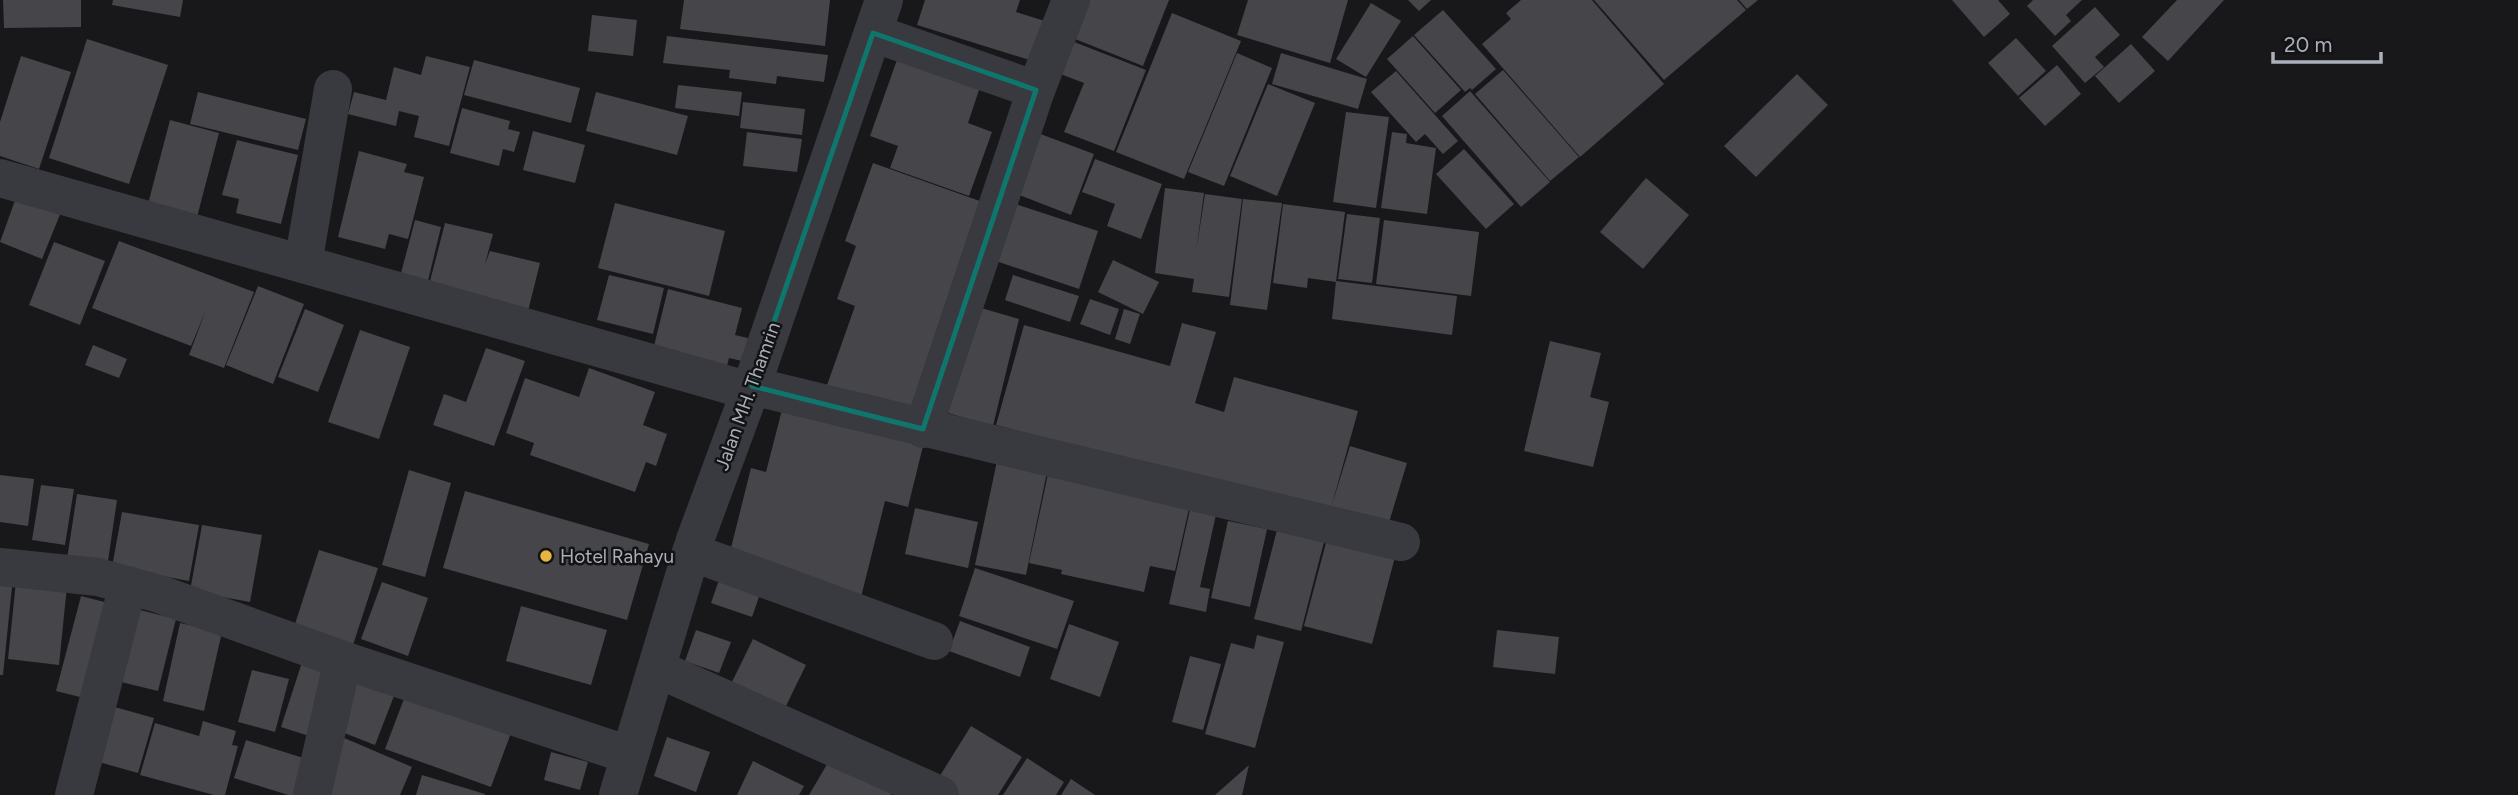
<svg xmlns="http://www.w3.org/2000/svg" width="2518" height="795" font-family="Figtree,sans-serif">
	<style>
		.building { fill: #45454a }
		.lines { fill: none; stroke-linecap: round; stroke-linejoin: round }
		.minor { stroke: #393a3f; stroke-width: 38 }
		.marked { fill: none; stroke: #0f766e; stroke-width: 5; stroke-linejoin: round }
		.poi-dot { fill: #eab440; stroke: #131315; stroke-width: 2.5 }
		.labels { text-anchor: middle; stroke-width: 5; stroke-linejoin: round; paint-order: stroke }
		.street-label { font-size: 19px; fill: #abafb9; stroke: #131315 }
		.poi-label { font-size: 19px; fill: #abafb9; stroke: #131315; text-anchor: start }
	</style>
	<rect width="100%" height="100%" fill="#18181a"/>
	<g class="building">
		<path d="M3 0H81V27L4 28Z"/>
		<path d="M113 0H183L180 17 112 5Z"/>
		<path d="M684 0H830L825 46 680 29Z"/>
		<path d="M925 0H1020L1016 12 1048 22 1036 62 917 25Z"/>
		<path d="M1085 0H1169L1143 66 1070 37Z"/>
		<path d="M1248 0H1348L1330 63 1237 35Z"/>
		<path d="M1408 0H1431L1419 11Z"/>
		<path d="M1521 0H1592L1664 84 1580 157 1482 44 1511 19 1506 13Z"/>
		<path d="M1594 0H1737L1746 10 1664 80Z"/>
		<path d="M1739 0H1758L1747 9Z"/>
		<path d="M1952 0H1998L2010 14 1984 37Z"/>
		<path d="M2033 0H2082L2066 15 2071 21 2055 36 2027 6Z"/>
		<path d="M2177 0H2224L2168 61 2142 37Z"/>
		<path d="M1371 3 1401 21 1366 77 1336 59Z"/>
		<path d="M2095 7 2120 35 2095 57 2104 67 2085 83 2052 46Z"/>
		<path d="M1443 10 1496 69 1472 90 1470 88 1465 92 1414 35Z"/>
		<path d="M1172 13 1241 41 1184 179 1116 152Z"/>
		<path d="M592 15 637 20 633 56 588 51Z"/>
		<path d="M667 36 828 55 824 82 777 76 776 84 729 78 730 70 663 63Z"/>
		<path d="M1413 36 1461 90 1435 113 1387 59Z"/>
		<path d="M1064 38 1146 70 1114 151 1064 132 1084 83 1050 70Z"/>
		<path d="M2016 38 2046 71 2018 96 1988 63Z"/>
		<path d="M87 39 168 65 129 184 49 158Z"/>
		<path d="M2131 44 2155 71 2119 103 2095 76Z"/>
		<path d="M1237 53 1272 68 1224 186 1188 172Z"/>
		<path d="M1281 53 1367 79 1358 109 1272 84Z"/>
		<path d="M21 56 71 72 39 169 0 156V122Z"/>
		<path d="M426 56 470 67 449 146 414 137 419 116 399 111 396 126 348 114 354 92 386 100 394 67 421 75Z"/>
		<path d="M898 57 980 87 968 123 992 132 969 196 890 168 898 146 870 136Z"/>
		<path d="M474 60 580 88 571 123 464 95Z"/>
		<path d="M2057 65 2081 94 2045 126 2019 98Z"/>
		<path d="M1503 70 1579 157 1550 181 1475 94Z"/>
		<path d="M1396 71 1458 141 1443 154 1425 134 1416 142 1371 92Z"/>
		<path d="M1797 74 1828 105 1756 177 1724 146Z"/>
		<path d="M1268 84 1315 103 1277 196 1230 176Z"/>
		<path d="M678 85 742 92 739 116 675 108Z"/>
		<path d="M1470 91 1550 182 1521 207 1442 116Z"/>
		<path d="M198 92 306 119 298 150 190 124Z"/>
		<path d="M596 92 688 116 677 155 586 131Z"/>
		<path d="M743 102 805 109 802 135 740 128Z"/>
		<path d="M462 108 510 121 508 129 520 132 514 152 503 149 499 166 450 153Z"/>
		<path d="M1346 112 1389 117 1376 208 1333 202Z"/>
		<path d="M170 120 219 133 197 217 148 204Z"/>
		<path d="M1027 129 1094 154 1071 215 1004 189Z"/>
		<path d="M533 131 585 145 575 183 523 170Z"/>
		<path d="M747 132 802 139 797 172 743 166Z"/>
		<path d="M1392 132 1407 134 1406 143 1436 148 1427 214 1381 208Z"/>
		<path d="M237 140 298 155 281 224 236 213 239 199 222 195Z"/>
		<path d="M1464 149 1514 204 1486 229 1436 174Z"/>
		<path d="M359 151 407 164 404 172 424 177 408 239 389 234 385 249 338 237Z"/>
		<path d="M1095 159 1162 184 1141 239 1107 226 1115 204 1082 192Z"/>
		<path d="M873 163 991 205 913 420 826 388 855 306 837 299 856 246 845 241Z"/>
		<path d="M1646 178 1689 215 1643 269 1600 232Z"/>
		<path d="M1165 188 1204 193 1196 252 1205 194 1242 199 1229 297 1192 292 1194 279 1155 273Z"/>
		<path d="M17 195 61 212 42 259 0 242Z"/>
		<path d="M1243 199 1282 203 1267 310 1230 305Z"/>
		<path d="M1006 201 1098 231 1079 289 987 258Z"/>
		<path d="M615 203 725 231 709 296 598 268Z"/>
		<path d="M1283 204 1345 212 1336 282 1308 278 1307 288 1273 283Z"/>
		<path d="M1347 214 1380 218 1372 283 1338 279Z"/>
		<path d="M415 220 441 227 427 285 400 277Z"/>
		<path d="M1384 220 1479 232 1471 296 1376 284Z"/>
		<path d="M445 223 493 234 485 264 490 251 540 263 528 311 429 285Z"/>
		<path d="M119 241 254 292 224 368 189 355 206 310 191 346 92 308Z"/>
		<path d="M54 242 105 261 80 325 29 305Z"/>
		<path d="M1113 260 1159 282 1143 314 1098 292Z"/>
		<path d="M609 275 664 288 653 334 597 320Z"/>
		<path d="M1013 275 1079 296 1070 322 1005 300Z"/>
		<path d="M1336 281 1457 296 1452 335 1332 319Z"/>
		<path d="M258 286 304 304 273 384 226 365Z"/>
		<path d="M668 289 742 308 735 335 748 338 742 361 729 358 725 373 654 346Z"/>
		<path d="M1090 299 1119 309 1110 335 1080 324Z"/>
		<path d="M971 305 1019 319 993 426 941 411Z"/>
		<path d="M305 309 344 325 318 392 278 377Z"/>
		<path d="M1124 309 1140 314 1130 344 1115 339Z"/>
		<path d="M1182 323 1216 332 1195 403 1224 412 1234 377 1358 411 1331 508 1350 446 1407 463 1387 529 996 425 1024 325 1170 366Z"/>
		<path d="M360 330 410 347 379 439 328 422Z"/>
		<path d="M1550 341 1601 353 1590 397 1609 402 1593 467 1524 451Z"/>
		<path d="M93 345 127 359 119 378 85 365Z"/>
		<path d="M486 348 525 361 494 446 433 425 444 394 466 402Z"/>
		<path d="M589 368 655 392 643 425 667 434 656 466 646 462 635 492 530 455 534 443 506 433 525 378 579 397Z"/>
		<path d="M784 402 925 438 908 507 885 501 861 597 727 564 751 468 766 472Z"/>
		<path d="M997 461 1047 472 1026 575 975 565Z"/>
		<path d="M409 470 451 483 425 577 382 565Z"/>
		<path d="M1048 474 1190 504 1175 571 1150 566 1144 592 1061 574 1062 570 1029 563Z"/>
		<path d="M0 475 34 479 28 526 0 522Z"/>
		<path d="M41 485 74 489 65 545 32 540Z"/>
		<path d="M465 491 649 544 627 620 443 568Z"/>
		<path d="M77 494 117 500 108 561 67 559Z"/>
		<path d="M1191 505 1217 510 1200 587 1210 589 1206 612 1169 604Z"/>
		<path d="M915 508 978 522 968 568 905 554Z"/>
		<path d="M122 512 199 525 189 581 112 567Z"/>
		<path d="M1228 521 1267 529 1250 607 1211 598Z"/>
		<path d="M1279 522 1326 534 1301 631 1254 619Z"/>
		<path d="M202 525 262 535 250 602 190 591Z"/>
		<path d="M1327 539 1395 557 1372 644 1304 626Z"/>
		<path d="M319 550 378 568 353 645 294 627Z"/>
		<path d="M975 568 1074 601 1057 649 959 616Z"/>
		<path d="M719 580 760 594 752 617 711 603Z"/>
		<path d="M16 581 67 586 59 665 8 659Z"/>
		<path d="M382 582 428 598 408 656 361 639Z"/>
		<path d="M0 585 12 587 3 675H0Z"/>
		<path d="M81 596 116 605 92 700 56 691Z"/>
		<path d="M521 606 607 630 591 685 506 661Z"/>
		<path d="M140 610 176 619 158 691 121 682Z"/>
		<path d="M960 621 1030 647 1020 677 949 651Z"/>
		<path d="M180 623 222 632 204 711 163 701Z"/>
		<path d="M1069 624 1119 642 1100 697 1050 679Z"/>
		<path d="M696 630 731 642 719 673 685 661Z"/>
		<path d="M1497 630 1559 637 1555 674 1493 667Z"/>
		<path d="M1257 635 1284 642 1255 748 1205 734 1231 643 1254 649Z"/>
		<path d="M753 639 806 665 784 710 731 684Z"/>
		<path d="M305 653 339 664 315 738 281 727Z"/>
		<path d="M1190 656 1221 664 1203 730 1172 722Z"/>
		<path d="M252 670 289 679 275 732 238 722Z"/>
		<path d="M353 680 394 696 375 745 334 729Z"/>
		<path d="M405 696 511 733 491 787 385 749Z"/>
		<path d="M104 704 154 718 138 773 88 759Z"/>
		<path d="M203 721 236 731 232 745 238 746 225 795H214L140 775 155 723 199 736Z"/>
		<path d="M971 726 1022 757 998 795H957L936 782Z"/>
		<path d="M342 737 412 767 400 795H322Z"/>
		<path d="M667 737 710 752 696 792 654 776Z"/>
		<path d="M246 740 313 761 303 795H288L234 778Z"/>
		<path d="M551 752 588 762 580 790 544 780Z"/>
		<path d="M833 754 895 789 891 795H809Z"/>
		<path d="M1027 758 1064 782 1056 795H1003Z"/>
		<path d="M753 761 804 786 799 795H737Z"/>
		<path d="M1249 765 1242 795H1215Z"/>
		<path d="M422 775 485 794V795H416Z"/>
		<path d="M1071 779 1095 795H1061Z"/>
	</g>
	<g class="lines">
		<g class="minor">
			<path d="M873 33 1036 90"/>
			<path d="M0 178 750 391"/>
			<path d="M303 264 333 89"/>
			<path d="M752 386 1401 542"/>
			<path d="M923 429 1036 90 1071 0"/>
			<path d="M691 552 934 641"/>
			<path d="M0 567 98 577 159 594 343 660 629 755"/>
			<path d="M658 669 940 795"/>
			<path d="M74 795 128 585"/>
			<path d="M312 795 343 660"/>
			<path d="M618 795 695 540 750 391 884 0"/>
		</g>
	</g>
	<path class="marked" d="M873 33 1036 90 923 429 752 386Z"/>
	<circle class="poi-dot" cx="546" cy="556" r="7"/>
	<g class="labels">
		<g class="street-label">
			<text transform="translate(747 396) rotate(-70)" y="7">Jalan MH. Thamrin</text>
		</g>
		<g class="poi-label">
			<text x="560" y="563">Hotel Rahayu</text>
		</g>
	</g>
	<path d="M2273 52v10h108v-10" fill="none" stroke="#abafb9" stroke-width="3.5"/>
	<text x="2284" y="52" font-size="21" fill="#abafb9" stroke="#131315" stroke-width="5" paint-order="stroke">20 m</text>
</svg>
